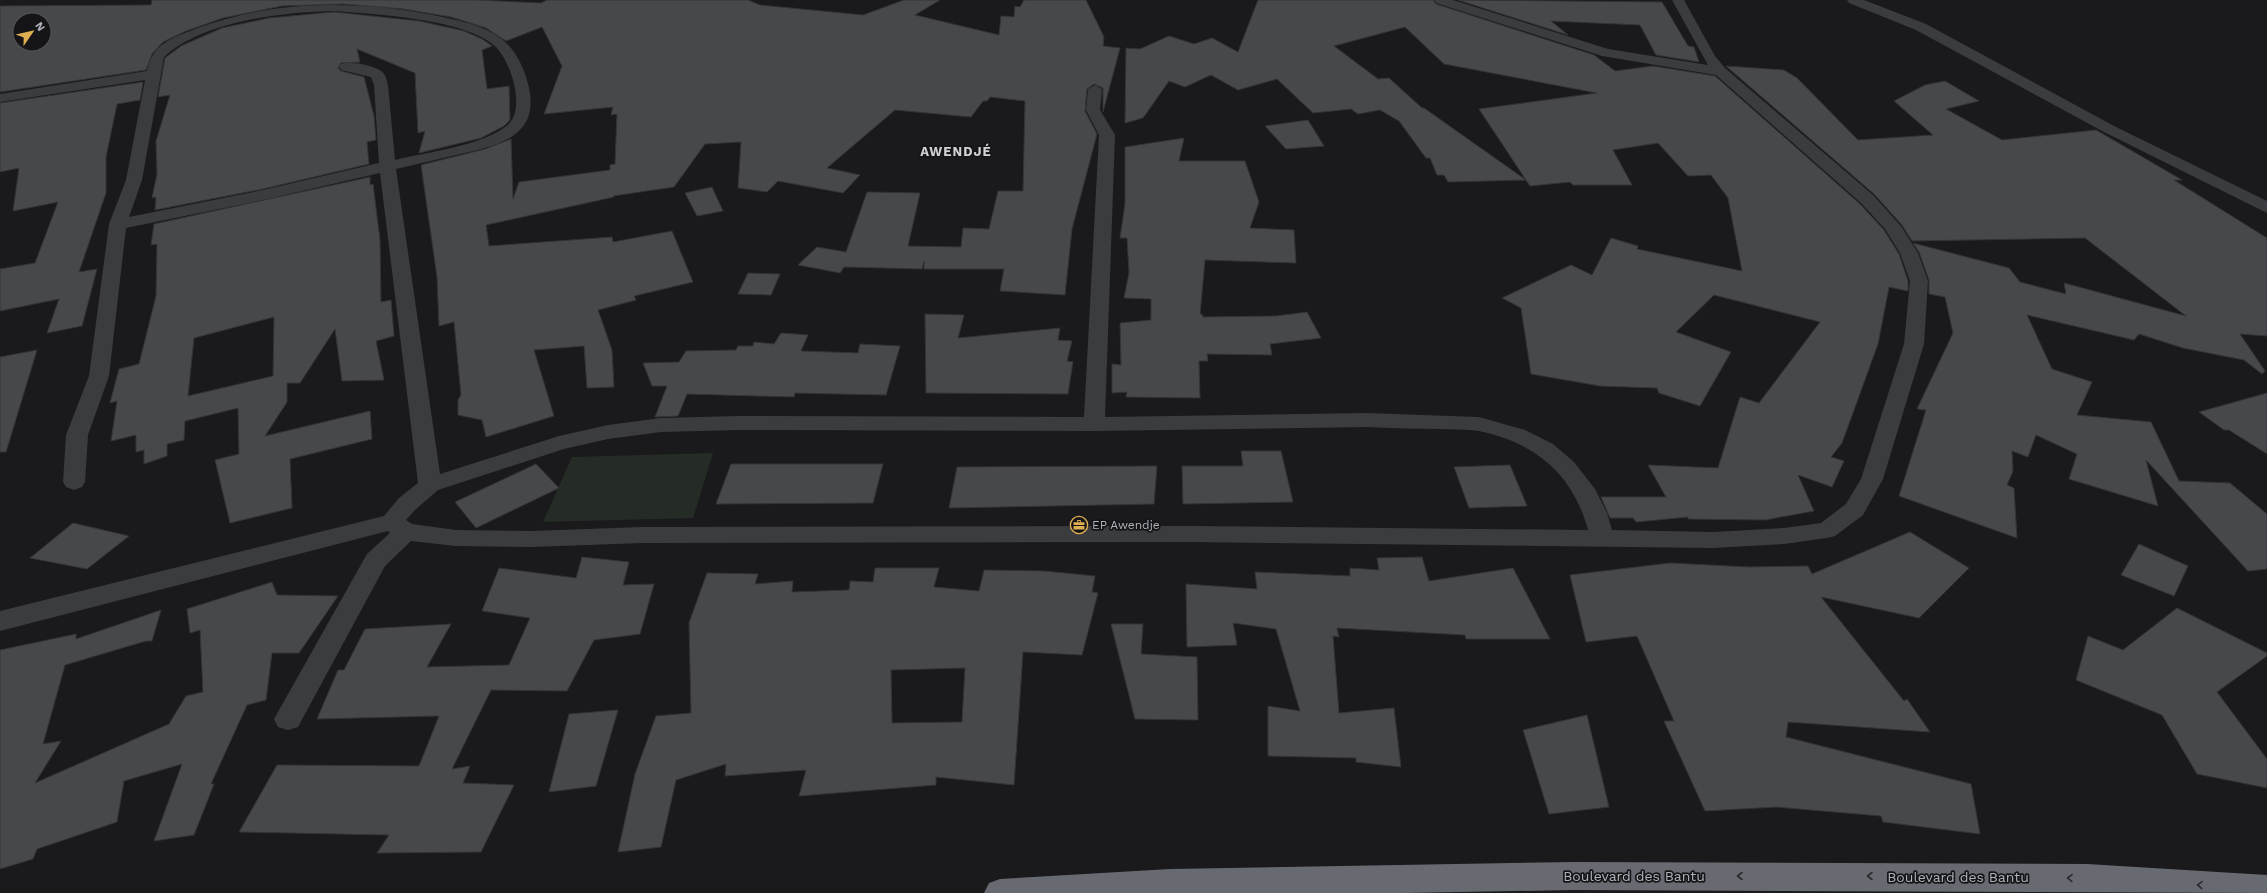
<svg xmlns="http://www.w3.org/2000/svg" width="2267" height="893" font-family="'Work Sans',sans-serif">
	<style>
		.green { fill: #242c25 }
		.building { fill: #47484c; stroke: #343438; fill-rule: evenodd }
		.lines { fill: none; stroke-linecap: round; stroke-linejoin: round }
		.minor { fill: #3b3c40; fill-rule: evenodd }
		.highway { fill: #686a71; fill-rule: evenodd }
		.oneway { stroke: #2a2a2e }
		.labels { text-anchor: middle; stroke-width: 3.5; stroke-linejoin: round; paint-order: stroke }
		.poi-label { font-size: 12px; fill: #aeb2ba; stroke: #151517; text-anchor: start }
		.far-district-label { font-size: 13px; font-weight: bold; letter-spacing: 1px; fill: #cfd1d6; stroke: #151517 }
		.near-street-label { font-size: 14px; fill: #aeb2ba; stroke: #151517 }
	</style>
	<rect width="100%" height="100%" fill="#1a1a1c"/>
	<path class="green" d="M713 453 693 518 543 522 572 457Z"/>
	<g class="building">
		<path d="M152 0H478L541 3 547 0H748L760 5 863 15 904 0H940L915 15 999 35 1001 16 1014 17 1015 6 1020 7 1024 0H1086L1104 37 1103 46 1120 48 1103 112V88L1094 84 1087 89 1085 111 1097 134 1072 229 1065 295 1000 291 1004 269H924V261L922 269 844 267 840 273 798 265 817 247 846 252 867 192 920 193 908 246 961 247 963 228 989 229 998 191H1023L1025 101 990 97 987 101H983L971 117 895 110 827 168 860 175 843 193 778 181 767 192 738 188 741 142 705 144 674 187 613 196 614 197 486 225 489 246 612 237 613 242 672 231 693 282 634 296 636 300 598 310 612 350 614 387 587 388 584 346 534 350 554 416 486 437 482 420 458 415V400L461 395 454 322 439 326 437 277 421 165 485 149 511 139 513 199 519 182 610 170V165L615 164 617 114 611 115 613 107 544 114 562 66 542 27 506 41 486 28 451 17 403 9 343 4 282 6 223 18 186 31 163 42 152 54 146 70 0 92V6L151 5ZM20 20H44V44H20Z"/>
		<path d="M1258 0H1433L1436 4 1594 55 1615 71 1653 66 1715 76 1860 204 1884 230 1899 254 1908 281V291L1889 287 1878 344 1842 443 1831 457 1844 461 1832 487 1798 475 1814 511 1765 520 1688 519V517L1636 522 1633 518H1610L1601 497H1666L1648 465 1718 468 1740 397 1759 403 1820 322 1714 295 1676 332 1731 352 1700 406 1659 393 1657 388 1600 386 1531 374 1521 308 1502 298 1571 265 1592 275 1611 238 1638 246 1637 249 1742 271 1728 198 1711 175 1688 176 1658 143 1613 150 1632 185H1573L1570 182 1530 186 1526 180 1448 182 1444 175H1437L1430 158H1426L1399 121 1380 110 1358 114 1351 109 1313 113 1277 79 1238 90 1211 75 1185 87 1169 81 1143 118 1125 123 1126 48 1140 49 1169 36 1194 44 1212 38 1238 52ZM1405 27 1444 64 1597 93 1479 109 1526 180 1424 108H1422L1389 78 1378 79 1334 46Z"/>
		<path d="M1458 0 1662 2 1688 46 1694 47 1699 62 1656 55 1640 25 1551 21 1568 35Z"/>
		<path d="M334 12 419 21 464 31 482 39 492 46 482 50 487 89 509 86 510 120 504 126 481 138 419 153 425 131 418 133 415 73 357 49 360 62 341 63 338 68 341 71 364 77 374 116 376 140 367 142 369 164 263 189 155 210 156 197 152 198 157 174 156 141 170 95 158 97 165 58 181 46 222 28 269 18Z"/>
		<path d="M1726 66 1784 70 1797 78 1858 140 1933 135 1894 101 1925 85 1945 81 1979 101 1946 109 2002 140 2096 130 2182 180H2174L2267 238V336L2240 334 2265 371 2262 374 2244 360 2183 348 2139 334 2134 340 2027 315 2052 369 2092 382 2077 415 2151 422 2179 481 2230 483 2267 514V569L2248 571 2146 460 2158 506 2069 479 2077 454 2036 435 2028 457 2012 451 2013 471 2007 485 2014 488 2017 538 1899 496 1926 410 1917 409 1953 333 1945 297 1929 294V280L1919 252 1913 243 2009 268 2020 282 2066 294 2064 283 2186 316 2085 238 1912 241 1902 225 1874 194Z"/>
		<path d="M143 82 140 100 117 104 106 157V193L79 272 97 269 82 326 47 333 59 299 0 311V269L35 263 58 202 13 211 19 168 0 172V103Z"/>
		<path d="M1308 120 1324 146 1286 149 1265 126Z"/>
		<path d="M1184 138 1179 161H1245L1259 202 1250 228 1294 230 1296 263 1205 260 1200 314H1202L1203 317 1276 316 1307 312 1321 338 1270 344 1272 355 1207 354 1208 361H1199L1200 398 1126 397 1127 392 1112 393V364L1121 365 1120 323 1151 320V299L1124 298 1129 273 1127 238H1120L1125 204V147Z"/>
		<path d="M370 177V185L373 184 380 240 381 302 391 300 394 336 376 341 384 380 342 381 335 329 300 383H287V402L265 436 370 411 372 439 290 459 292 508 230 523 215 460 239 454 238 408 185 421 184 440 167 444V456L144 464V450L136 452V435L111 441 117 401 110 403 119 369 139 364 156 296 157 244 151 245 154 224ZM274 317 273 376 188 396 194 338Z"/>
		<path d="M712 187 723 211 697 216 685 193Z"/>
		<path d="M748 273 780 274 771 295 738 294Z"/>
		<path d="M925 314 964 315 958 338 1060 328 1058 340 1072 341 1067 361 1073 362 1068 394 926 393Z"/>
		<path d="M781 333 808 335 801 351 858 353 860 344 900 346 886 395 795 393 794 397 687 394 678 416 655 417 667 386H652L643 363 679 362 686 351 736 350 738 346H753L754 342 774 344Z"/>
		<path d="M37 350 6 452H0V357Z"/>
		<path d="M2267 393V454L2229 430H2224L2199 412Z"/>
		<path d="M1241 451H1281L1293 502 1183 504 1182 466H1243Z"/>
		<path d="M536 464 559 488 476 528 455 502Z"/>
		<path d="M731 464H883L873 503 716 504Z"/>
		<path d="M1510 465 1527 506 1469 508 1454 467Z"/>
		<path d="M1157 466 1154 504 949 508 957 467Z"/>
		<path d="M73 523 129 536 87 569 30 558Z"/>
		<path d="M1910 532 1969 568 1919 618 1821 597 1904 701 1907 699 1930 732 1788 722 1786 737 1971 784 1980 834 1883 822 1881 816 1776 807 1705 811 1664 721H1674L1637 636 1586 642 1570 575 1670 563 1749 567 1808 566 1812 574Z"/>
		<path d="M2139 544 2188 566 2174 596 2121 575Z"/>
		<path d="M582 557 629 562 623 585 654 584 640 634 594 640 567 691 491 690 452 769 470 766 463 783 514 785 481 852 377 853 389 835 239 832 277 765 419 766 439 716 317 719 338 670H344L365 629 451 624 427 667 509 665 530 618 482 611 499 568 576 578Z"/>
		<path d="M1422 557 1429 581 1513 568 1550 639H1466L1465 635 1337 628 1339 637 1333 636 1339 713 1394 708 1401 767 1356 762V758L1268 756V706L1300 711 1276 629 1233 623 1237 645 1187 647 1186 584 1257 589 1255 572 1350 576V568L1379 570 1377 558Z"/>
		<path d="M875 568H939L934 587 979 591 984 570 1044 571 1095 576 1092 592 1098 593 1082 655 1023 652 1014 785 936 777V785L799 796 806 770 725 776 726 764 676 780 661 847 618 852 635 774 656 716 691 713 689 623 707 573 758 574 755 584 793 581 792 592 849 590 850 581 873 582ZM965 668 962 722 892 723 891 670Z"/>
		<path d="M272 582 277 595 338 596 299 653H272L266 700 247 705 211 784H214L194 835 154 841 182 764 124 781 117 822 37 849 33 859 0 869V650L76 634V639L161 610 152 641H146L65 665 43 744 61 741 35 783 169 724 186 696 203 692 200 630 190 633 187 609Z"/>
		<path d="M2177 608 2267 653V656L2217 692 2267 759V788L2197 774 2162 715 2076 680 2088 636 2123 650Z"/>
		<path d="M1111 624H1143L1141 654 1197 657 1198 720 1135 719Z"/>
		<path d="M618 710 596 786 549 792 569 714Z"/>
		<path d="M1587 715 1609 807 1549 814 1523 730Z"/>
	</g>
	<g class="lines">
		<g class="minor">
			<path d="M1434 0H1453L1608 49 1708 65 1672 0H1684L1715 56 1725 68 1873 195 1901 226 1918 253 1928 281 1924 344 1883 479 1863 515 1835 536 1827 538 1784 544 1714 548 1190 542 642 543 532 547 456 546 411 541 385 566 298 727 288 730 278 727 274 719 367 554 390 533 388 531 0 631V611L384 516 399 498 418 483 380 173 263 200 126 228 109 376 88 435 85 482 82 487 74 490 66 487 63 482 66 435 89 376 109 224 126 180 145 80 0 102V94L147 71C152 44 172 38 195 29 271 0 353 0 433 15 456 20 482 24 500 38 516 49 525 70 529 88 540 139 494 146 456 155 436 160 416 164 396 169L440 474 559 436 608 425 661 418 738 416 1084 417 1099 135 1086 110 1088 89 1095 85 1102 89 1100 110 1115 135 1105 417 1366 413 1479 417 1525 430 1553 444 1574 462 1595 489 1607 513 1612 530 1714 532 1784 528 1821 523 1846 504 1861 479 1904 344 1910 281 1900 253 1885 229 1861 203 1716 75 1602 56 1436 3ZM334 11C374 14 467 19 496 47 506 58 512 74 515 88 517 102 518 118 505 127 480 146 427 152 395 160L388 85C387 81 385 73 381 71 372 65 352 61 341 64L339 67 341 70 371 77 374 85 379 163 263 190 129 217 142 180 164 57C203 21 284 12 334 11ZM1366 427C1392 428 1417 429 1443 429 1454 430 1468 429 1479 431 1536 443 1573 474 1588 530L1190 526 642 527 532 531 456 530 412 524 406 520 415 510 438 490 564 449 608 439 661 432 738 430 1094 431Z"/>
			<path d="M1847 0H1864L1926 24 2114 126 2267 201V213L2104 132 1916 30 1849 3Z"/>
		</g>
		<path class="highway" d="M1574 862 2087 864 2267 875V893L1574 890 1404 893H984L989 883 1000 879 1170 869Z"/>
	</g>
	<defs><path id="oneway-chevron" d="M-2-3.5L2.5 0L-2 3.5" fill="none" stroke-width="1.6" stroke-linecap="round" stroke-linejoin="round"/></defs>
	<g class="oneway">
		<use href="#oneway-chevron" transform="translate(1740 876) rotate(-180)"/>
		<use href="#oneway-chevron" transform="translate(1870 876) rotate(-180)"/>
		<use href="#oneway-chevron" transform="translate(2070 878) rotate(-179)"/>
		<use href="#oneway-chevron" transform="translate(2200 885) rotate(-177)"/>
	</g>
	<defs>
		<symbol id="office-ring" viewBox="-11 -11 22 22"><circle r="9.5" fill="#151517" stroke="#deaf50" stroke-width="1.5"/><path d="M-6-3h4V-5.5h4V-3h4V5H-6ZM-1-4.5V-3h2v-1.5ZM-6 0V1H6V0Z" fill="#deaf50"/></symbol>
	</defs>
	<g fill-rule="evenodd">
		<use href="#office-ring" x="1069" y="515" width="20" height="20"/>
	</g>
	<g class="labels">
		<g class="poi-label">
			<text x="1092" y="529">EP Awendje</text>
		</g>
		<g class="far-district-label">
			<text x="956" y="156">AWENDJÉ</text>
		</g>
		<g class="near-street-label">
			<text x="1634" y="881">Boulevard des Bantu</text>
			<text x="1958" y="882">Boulevard des Bantu</text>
		</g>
	</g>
	<g transform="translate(32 32) rotate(56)"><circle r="19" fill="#151517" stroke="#525458"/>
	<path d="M0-3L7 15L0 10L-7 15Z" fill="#deaf50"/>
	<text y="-6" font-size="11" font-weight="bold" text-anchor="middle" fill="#aeb2ba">N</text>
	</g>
</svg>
